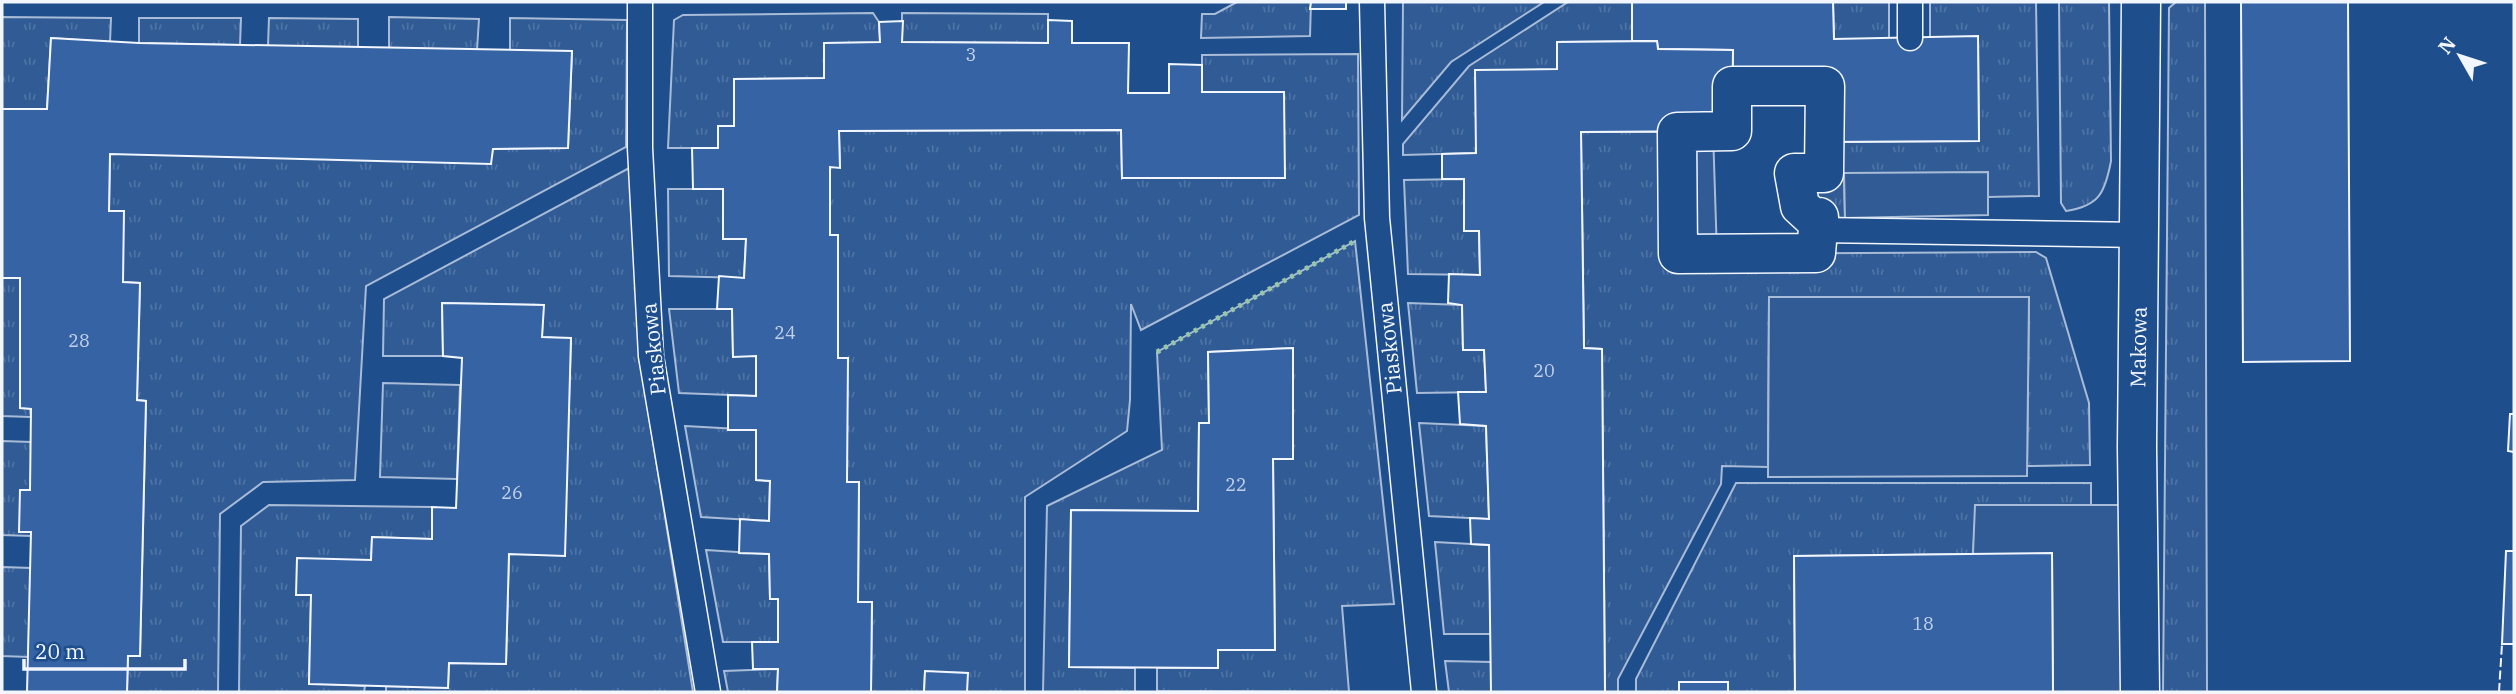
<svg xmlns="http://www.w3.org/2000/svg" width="2516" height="694" font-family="'IBM Plex Serif',serif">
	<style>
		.grass { fill: url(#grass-tufts); stroke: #a8bbd7; stroke-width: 2 }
		.built { fill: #305b95; stroke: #a8bbd7; stroke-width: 2 }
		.building { fill: #3563a3; stroke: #f2f6ff; stroke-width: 2 }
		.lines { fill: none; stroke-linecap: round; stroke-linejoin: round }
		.service-casing { stroke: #f2f6ff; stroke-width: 27 }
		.minor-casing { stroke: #f2f6ff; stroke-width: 41 }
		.service { stroke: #1f4e8c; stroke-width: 24 }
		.minor { stroke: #1f4e8c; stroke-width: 38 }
		.hedge { stroke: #97c8a6; stroke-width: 5; stroke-dasharray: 3.5 5; stroke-linecap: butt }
		.fence { stroke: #f2f6ff; stroke-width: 2; stroke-dasharray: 9 3.5; stroke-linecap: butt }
		.labels { text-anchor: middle; stroke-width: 5; stroke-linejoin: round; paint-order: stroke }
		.number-label { font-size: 18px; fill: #c3d1e8 }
		.street-label { font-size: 21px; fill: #f2f6ff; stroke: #1f4e8c }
	</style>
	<defs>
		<pattern id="grass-tufts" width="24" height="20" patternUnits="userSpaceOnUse" patternTransform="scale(1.75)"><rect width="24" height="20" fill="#305b95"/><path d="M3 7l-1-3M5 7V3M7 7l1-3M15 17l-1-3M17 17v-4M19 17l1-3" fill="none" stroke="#4e73a5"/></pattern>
	</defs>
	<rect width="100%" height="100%" fill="#1f4e8c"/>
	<g class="grass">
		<path d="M1237 2H1311L1310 36 1201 38 1202 14H1215Z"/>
		<path d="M1403 2H1544L1451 62 1402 120Z"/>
		<path d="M1568 2H1632V41L1557 42V69L1476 153 1403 155V144L1469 66Z"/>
		<path d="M1833 2H1889V39H1834Z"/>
		<path d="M1930 2H2036L2039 196 1988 197V173L1844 174 1845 218 1812 217 1800 206 1826 142 1979 141 1978 37 1930 38Z"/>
		<path d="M2059 2H2109L2111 161C2105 193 2099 206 2066 211L2061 203Z"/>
		<path d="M2176 2H2205L2207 692H2163L2169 8Z"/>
		<path d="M873 13 879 22 880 42 824 78 734 79V126H718V148H668L674 20 683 15Z"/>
		<path d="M902 13 1048 14V43L902 42Z"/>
		<path d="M2 17 111 18 110 42 51 38 47 109H2Z"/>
		<path d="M389 17 479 19 477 50 389 48Z"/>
		<path d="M139 18H241L240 45 139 43Z"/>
		<path d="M269 18 358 19V47L268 46Z"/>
		<path d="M510 18 627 20 626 147 366 286 355 480 263 482 220 514 218 692H127L128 656H140L146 401 137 400 140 283 123 282V211H109L110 154 568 148 572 52 510 51Z"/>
		<path d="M1358 54 1359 215 1141 330 1131 304 1130 400 1127 431 1025 497V692H967V673L925 672 924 692H871L872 603 858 602 859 483 847 482V358H838V235H830V167H840L839 131 1121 130 1122 178 1202 92V55Z"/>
		<path d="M1581 132H1677L1678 254 2036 252 2046 258 2089 403 2090 465 2027 466 2029 297H1769L1768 467 1722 466 1721 484 1618 679V692H1605L1602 349 1584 348Z"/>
		<path d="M633 166 640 360 693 692H386V686L448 688 449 663 506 664 509 554 564 555 571 339 542 337 543 305 442 303 443 356H383L384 299Z"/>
		<path d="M1464 179V230L1479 231 1480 275 1408 274 1404 180Z"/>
		<path d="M668 189H723L724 239H746L744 278 669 276Z"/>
		<path d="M1355 241 1394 604 1342 606 1349 692 1157 691V668H1218V650H1275L1273 459H1293V348L1208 352 1209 423 1199 424 1198 511 1071 510 1069 667 1135 668V692H1043L1047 506 1162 450 1157 352Z"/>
		<path d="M2 278H20L31 417 2 416Z"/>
		<path d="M1408 303 1462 305 1463 350H1484L1486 392 1417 393Z"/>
		<path d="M669 309H732L733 356H756V396L679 393Z"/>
		<path d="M383 383 460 385 457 479 380 477Z"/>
		<path d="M1419 423 1486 426 1489 519 1429 516Z"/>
		<path d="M685 426 756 430V480L770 481 769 521 701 517Z"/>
		<path d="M2 441 31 442V536L2 535Z"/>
		<path d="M1736 483H2091V505H1976L1973 554 1794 556 1795 692H1728V682H1679V692H1636V679Z"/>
		<path d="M269 505 432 507V539L372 537 371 560 296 595H311L309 683 365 686 364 692H239L241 526Z"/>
		<path d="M1435 542 1489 545 1491 634H1444Z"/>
		<path d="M706 550 769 554 770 598 778 599V642H723Z"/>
		<path d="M2 567 31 568 29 657 2 656Z"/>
		<path d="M1445 661 1491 662V692H1449Z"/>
		<path d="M778 669 777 692H728L724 671Z"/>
	</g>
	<g class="built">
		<path d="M1713 131 1717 255 1678 254 1677 132Z"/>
		<path d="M1988 172V215L1845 218 1844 173Z"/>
		<path d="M1769 297H2029L2027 476 1768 477Z"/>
		<path d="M1975 505H2138L2140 692H2053L2052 554H1973Z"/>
	</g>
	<g class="building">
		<path d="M1311 2H1346V9H1310Z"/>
		<path d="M1632 2H1833L1834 39 1978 36 1979 141 1826 142 1825 86H1732L1733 50 1658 49 1657 41H1632Z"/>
		<path d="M2241 2H2348L2350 361 2243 362Z"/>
		<path d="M1048 20 1072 21V43H1129L1128 93H1169V64L1202 65V92H1284L1285 178H1122L1121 130 839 131 840 168 830 167V235H838V358H848L847 482H859L858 602H872L871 692H777L778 669H753L752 642H778V599H770L769 554 739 553 740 519 769 521 770 481 756 480V430H728V395L756 396V356L733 357 732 309H717L719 276 744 278 746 239H723V189H693L692 148H718V126H734V79L824 78V43L880 42 879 22 903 21 902 42 1048 43Z"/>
		<path d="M51 38 139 43 572 51 568 148 493 149 491 164 110 154 109 211H124L123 282 140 283 137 400 146 401 140 656H128L127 692H27L31 532H19L20 490H30L31 409 20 408V278H2V109H47Z"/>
		<path d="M1657 41 1658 49 1733 50 1732 131 1581 132 1584 348 1602 349 1605 692H1491L1489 545 1471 544 1470 518 1489 519 1486 426 1460 424 1458 392H1486L1484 350H1463L1462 305 1448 303 1449 274 1480 275 1479 231H1464V179H1442V154L1476 153 1475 70 1557 69V42Z"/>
		<path d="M442 303 544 305 542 337 571 338 565 556 509 554 506 664 449 663 448 688 309 684 311 595H296L297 558 371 560 372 537 432 539V507L456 508 462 358 443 356Z"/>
		<path d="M1293 348V459H1273L1275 650H1218V668L1069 667 1071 510 1198 511 1199 423H1209L1208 352Z"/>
		<path d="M2510 414H2514V452L2508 451Z"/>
		<path d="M2506 551H2514V644H2502Z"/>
		<path d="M2052 553 2053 692H1795L1794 556Z"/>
		<path d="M925 671 968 673 967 692H924Z"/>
		<rect x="1679" y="682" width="49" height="10"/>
	</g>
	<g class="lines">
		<defs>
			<g id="service">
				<path d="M640 2V148L651 356 708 692"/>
				<path d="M1372 2 1377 218 1424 692"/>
				<path d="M1910 38V2"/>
				<path d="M1818 230 2141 235"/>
			</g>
			<g id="minor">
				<path d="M1732 86H1825L1824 173H1794L1800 206 1812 217H1819L1816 253 1678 254 1677 132 1732 131Z"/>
				<path d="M2140 692 2137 447 2141 2"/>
			</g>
		</defs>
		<use href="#service" class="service-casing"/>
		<use href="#minor" class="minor-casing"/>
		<use href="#service" class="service"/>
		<use href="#minor" class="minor"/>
		<path class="hedge" d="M1157 352 1355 241"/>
		<path class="fence" d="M2499 692 2502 644"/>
	</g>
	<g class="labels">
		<g class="number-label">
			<text x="971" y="61">3</text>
			<text x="785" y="339">24</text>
			<text x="79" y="347">28</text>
			<text x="1544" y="377">20</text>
			<text x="1236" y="491">22</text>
			<text x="512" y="499">26</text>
			<text x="1923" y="630">18</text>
		</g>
		<g class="street-label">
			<text transform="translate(2139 347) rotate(-89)" y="7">Makowa</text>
			<text transform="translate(1390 348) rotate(-96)" y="7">Piaskowa</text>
			<text transform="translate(654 349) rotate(-96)" y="7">Piaskowa</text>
		</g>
	</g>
	<rect width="2516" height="694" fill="none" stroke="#f2f6ff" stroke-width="7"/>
	<g transform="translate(2460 56) rotate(309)" stroke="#1f4e8c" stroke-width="5" paint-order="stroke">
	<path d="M0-5L12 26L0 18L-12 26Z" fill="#f2f6ff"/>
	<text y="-10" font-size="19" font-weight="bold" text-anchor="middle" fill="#f2f6ff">N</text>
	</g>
	<path d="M24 659v10h161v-10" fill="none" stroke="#f2f6ff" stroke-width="3.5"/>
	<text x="35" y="659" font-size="21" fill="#f2f6ff" stroke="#1f4e8c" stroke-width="5" paint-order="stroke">20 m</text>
</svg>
